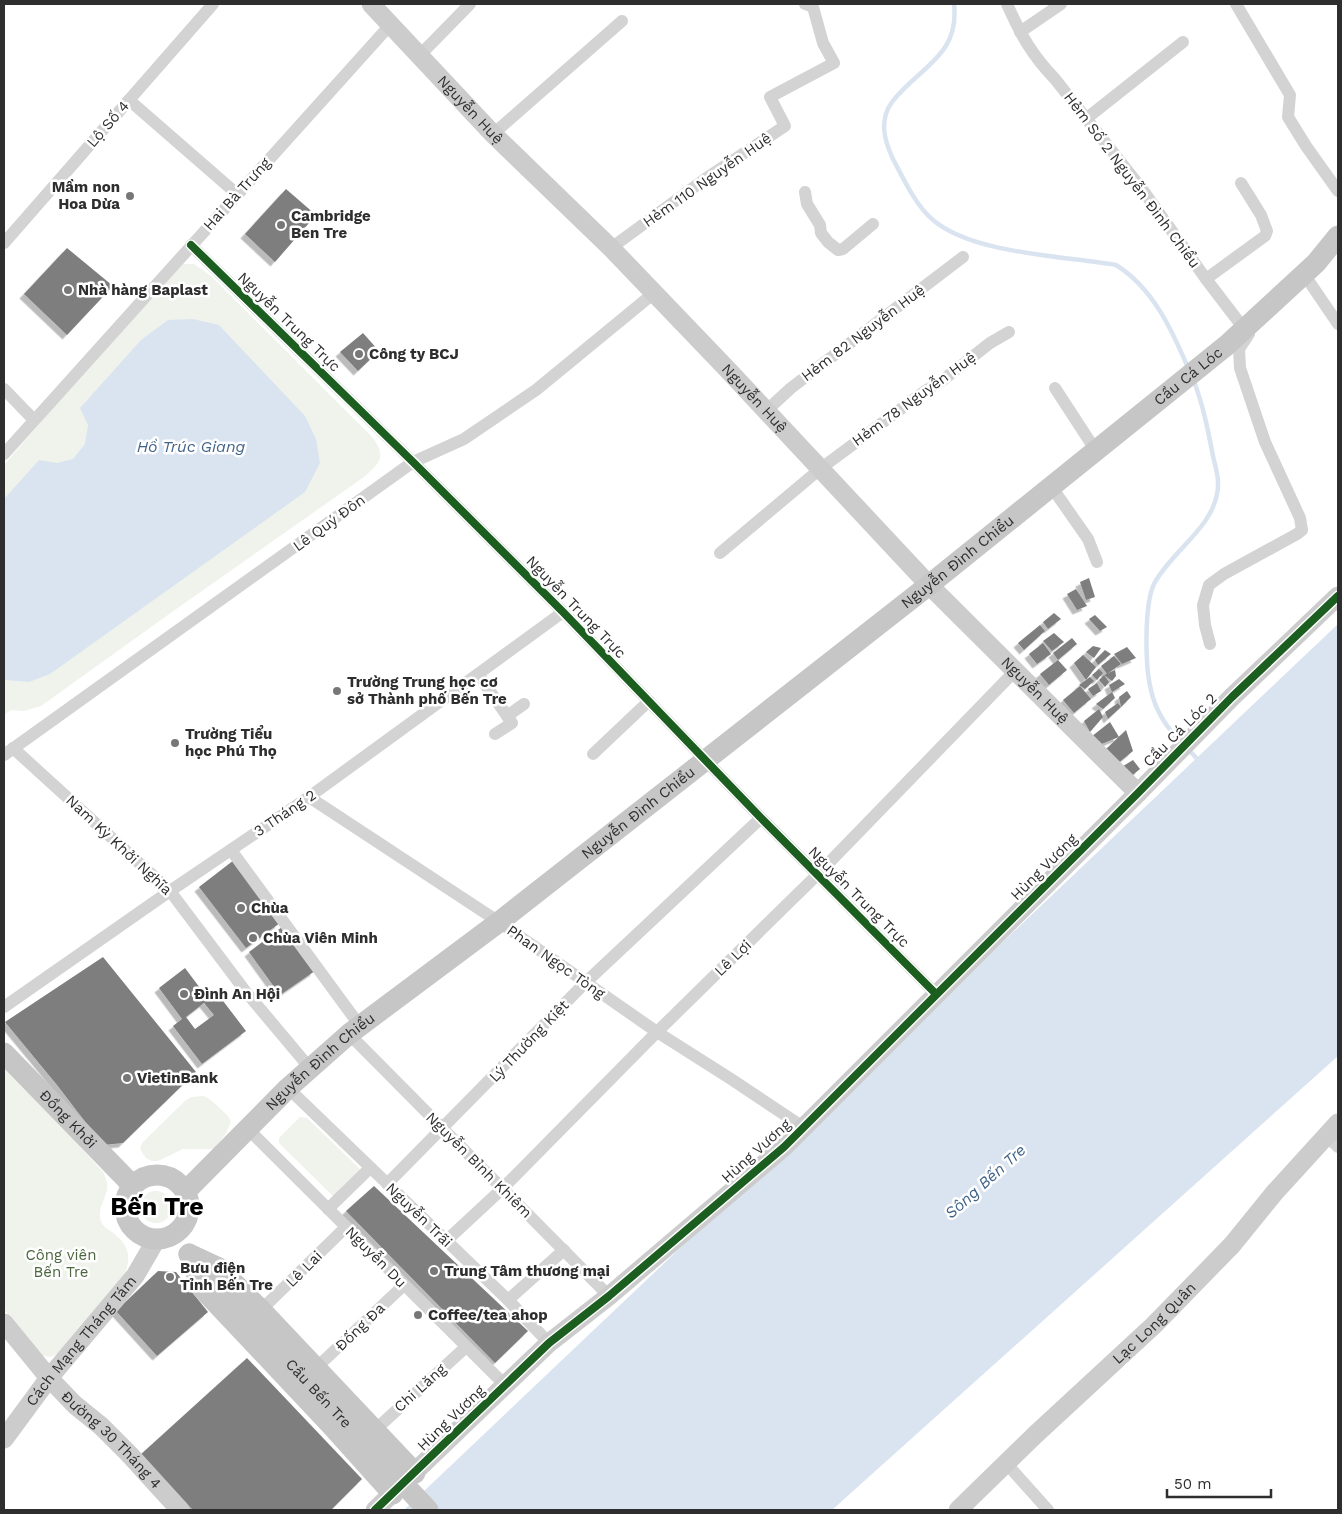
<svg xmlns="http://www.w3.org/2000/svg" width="1342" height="1514" font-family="'Work Sans',sans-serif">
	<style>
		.green { fill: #eff3ec }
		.water { fill: #dae4f0 }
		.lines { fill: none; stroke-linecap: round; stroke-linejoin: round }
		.stream { stroke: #dae4f0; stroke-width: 4.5 }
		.building { fill: #7e7e7e; fill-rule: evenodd; filter: url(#shadow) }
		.street { stroke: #d3d3d3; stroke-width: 12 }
		.secondary { stroke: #ccc; stroke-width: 19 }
		.primary { stroke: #c6c6c6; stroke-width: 21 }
		.primary-bridge { stroke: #c6c6c6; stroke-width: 21 }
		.cycleway-casing { stroke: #fff; stroke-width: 11 }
		.cycleway { stroke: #1b5e20; stroke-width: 8 }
		.poi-dot { fill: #777; stroke: #fff; stroke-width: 2 }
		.labels { text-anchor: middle; stroke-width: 5; stroke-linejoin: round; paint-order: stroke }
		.street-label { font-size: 15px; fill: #2e2e2e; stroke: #fff }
		.poi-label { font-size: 15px; font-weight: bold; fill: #2e2e2e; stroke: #fff; text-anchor: start }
		.park-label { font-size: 15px; fill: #4c663e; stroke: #fff }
		.water-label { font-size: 16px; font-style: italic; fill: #426489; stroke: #fff }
		.town-label { font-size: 25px; font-weight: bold; fill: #000; stroke: #fff }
	</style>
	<defs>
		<filter id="shadow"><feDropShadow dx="-4.5" dy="4.5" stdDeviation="0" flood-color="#0004"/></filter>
	</defs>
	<rect width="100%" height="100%" fill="#fff"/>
	<g class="green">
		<path d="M183 264H194L211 276 373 438C387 457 379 464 364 477L172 612 41 706 24 711 11 710 4 715V465L57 403Z"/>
		<path d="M4 1064 103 1172C104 1175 107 1180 107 1183 109 1195 98 1206 100 1218 101 1225 106 1228 112 1232 129 1245 132 1256 124 1276L60 1353 50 1357 39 1355 4 1309Z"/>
		<path d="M204 1096 212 1101 228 1116 231 1122 226 1133 215 1148 211 1149H183L158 1161H152L146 1158 140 1149 142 1143 186 1100 192 1097Z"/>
		<path d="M300 1117 307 1118 361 1170 334 1197 279 1143V1138Z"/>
		<circle cx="156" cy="1207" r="16"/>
	</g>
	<g class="water">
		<path d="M193 319 219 325 305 416 316 439 320 463 305 492 50 674 29 682 5 680 4 499 39 460 57 463 73 459 85 444 88 425 80 408 141 340 168 320Z"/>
		<path d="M1338 624V1056L832 1510H404Z"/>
	</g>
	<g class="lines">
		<g class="stream">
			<path d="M954 4C960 56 919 67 892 102 879 120 884 140 893 159 903 178 916 206 933 220 973 254 1064 256 1116 265 1153 288 1172 330 1189 370"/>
			<path d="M1181 742C1167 728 1155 709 1151 690 1145 667 1144 605 1154 584 1170 553 1211 529 1217 494 1220 481 1216 469 1213 456 1208 430 1203 404 1193 379"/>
			<path d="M1188 749 1200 762"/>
		</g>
	</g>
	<g class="building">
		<path d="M286 189 316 215 275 262 245 234Z"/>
		<path d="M67 248 113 286 67 335 24 294Z"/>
		<path d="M363 333 379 351 358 371 340 352Z"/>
		<path d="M1089 578 1095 597 1086 600 1080 582Z"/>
		<path d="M1076 589 1087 606 1077 610 1067 594Z"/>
		<path d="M1054 613 1061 619 1048 629 1043 622Z"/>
		<path d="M1095 615 1107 627 1100 631 1089 619Z"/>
		<path d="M1040 625 1045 631 1024 650 1018 643Z"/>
		<path d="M1054 633 1064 642 1052 651 1043 641Z"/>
		<path d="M1072 638 1077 644 1058 660 1053 653Z"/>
		<path d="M1043 643 1051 654 1037 664 1029 654Z"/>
		<path d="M1093 646 1101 648 1094 658 1086 652Z"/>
		<path d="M1127 647 1136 658 1122 664 1114 654Z"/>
		<path d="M1105 650 1111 654 1098 665 1095 660Z"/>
		<path d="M1083 655 1096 667 1086 680 1074 663Z"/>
		<path d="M1114 656 1121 664 1107 674 1101 666Z"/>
		<path d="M1058 660 1067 670 1049 685 1040 674Z"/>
		<path d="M1099 669 1103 673 1097 680 1092 675Z"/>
		<path d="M1115 670 1116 676 1112 681 1104 675Z"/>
		<path d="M1104 675 1109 682 1105 687 1099 680Z"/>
		<path d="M1090 677 1094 681 1085 689 1079 685Z"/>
		<path d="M1119 679 1125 684 1112 692 1109 685Z"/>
		<path d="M1097 683 1101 691 1093 696 1088 689Z"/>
		<path d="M1080 686 1091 699 1074 713 1063 700Z"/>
		<path d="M1127 691 1131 697 1121 707 1108 719 1105 712 1118 703 1121 707 1119 697Z"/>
		<path d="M1112 692 1115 698 1103 709 1096 704Z"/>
		<path d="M1099 709 1103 717 1090 732 1084 721Z"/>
		<path d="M1110 722 1119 737 1099 745 1091 737Z"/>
		<path d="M1126 730 1133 751 1116 765 1104 751Z"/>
		<path d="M1133 760 1140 769 1129 778 1120 768Z"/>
		<path d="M234 860 280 923 246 948 199 887Z"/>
		<path d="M282 927 315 971 280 995 249 952Z"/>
		<path d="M103 957 196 1072 123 1143 103 1145 57 1085 5 1022Z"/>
		<path d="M185 968 209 1000 217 993 246 1031 202 1064 173 1026 182 1019 159 988ZM204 1003 214 1015 195 1029 186 1017Z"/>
		<path d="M374 1186 528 1331 495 1363 346 1211Z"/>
		<path d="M158 1271 176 1272 208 1312 157 1356 116 1311Z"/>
		<path d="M247 1358 362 1479 331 1510H193L139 1456Z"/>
	</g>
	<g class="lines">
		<g class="street">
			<path d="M1007 4C1021 35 1031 54 1055 79L1142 189 1206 279 1245 330"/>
			<path d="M1236 4 1290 95 1288 117 1306 146 1338 191"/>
			<path d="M1020 32 1061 4"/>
			<path d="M419 56 470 4"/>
			<path d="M129 100 237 194"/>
			<path d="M1087 118 1183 42"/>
			<path d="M493 134 622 21"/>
			<path d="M805 192 807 204 820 225 821 233 828 242 838 250 843 249 873 224"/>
			<path d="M4 243 213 4"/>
			<path d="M191 245 413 462 563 612 761 818 936 994"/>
			<path d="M611 248 705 179 785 126 770 97 834 63 823 43 813 7 805 4"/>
			<path d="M1304 274 1338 324"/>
			<path d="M1206 279 1265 236 1267 231 1261 215 1241 183"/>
			<path d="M1055 388 1096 451"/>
			<path d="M4 389 34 420"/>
			<path d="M766 411 791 388 963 257"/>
			<path d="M4 454 391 24"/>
			<path d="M1051 486 1088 539 1097 562"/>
			<path d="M720 553 820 469 925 391 943 380 990 343 1009 332"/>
			<path d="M1210 644 1205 625 1203 605 1209 585 1224 574 1297 534 1302 530 1300 518 1265 442 1240 368 1239 349 1249 334"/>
			<path d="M478 674 512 723 495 734"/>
			<path d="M507 716 524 704"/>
			<path d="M13 748 170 891 246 992 309 1067"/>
			<path d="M593 754 649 701"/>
			<path d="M4 755 413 462 464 439 536 390 654 293"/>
			<path d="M309 797 499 922 657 1032 731 1079 803 1127"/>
			<path d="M231 850 360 1026"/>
			<path d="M4 1007 170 891 309 797 563 612"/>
			<path d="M349 1034 609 1296"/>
			<path d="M288 1088 508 1300 549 1343"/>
			<path d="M247 1128 505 1385"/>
			<path d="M1327 1136 1338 1147"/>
			<path d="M387 1184 585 983 761 818"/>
			<path d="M328 1209 370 1168"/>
			<path d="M446 1241 503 1188 657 1032 818 874 1015 671"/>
			<path d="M508 1300 564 1250"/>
			<path d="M261 1310 346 1227"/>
			<path d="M316 1368 404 1285"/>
			<path d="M375 1430 466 1347"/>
			<path d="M1006 1463 1048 1510"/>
		</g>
		<g class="secondary">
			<path id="s1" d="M371 4 493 134 611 248 728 370 929 585 1138 793"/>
			<path id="s2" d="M4 1323 49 1378 75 1405 101 1426 129 1454 180 1510"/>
			<path id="s3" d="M4 1439 49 1378 135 1276 156 1240"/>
			<path d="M375 1510 549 1343 609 1296 784 1147 1138 793 1232 697 1338 596"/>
			<path id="s4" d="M958 1510 1035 1435 1154 1325 1232 1245 1275 1192 1338 1123"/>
		</g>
		<g class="primary">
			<path id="s5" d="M4 1053 133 1186"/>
			<circle cx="157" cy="1207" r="32"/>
			<path id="s6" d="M185 1192 288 1088 349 1034 499 922 929 585 1227 345 1316 263 1338 236"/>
			<path d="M189 1254 201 1287 331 1425 393 1494"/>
			<path d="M189 1254 219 1268 261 1310 415 1473"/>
		</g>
		<path class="primary-bridge" id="s7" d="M209 1277 428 1510"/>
		<defs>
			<g id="cycleway">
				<path d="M191 245 413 462 563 612 761 818 936 994"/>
				<path d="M375 1510 549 1343 609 1296 784 1147 1138 793 1232 697 1338 596"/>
			</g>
		</defs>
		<use href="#cycleway" class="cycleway-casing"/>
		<use href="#cycleway" class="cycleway"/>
	</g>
	<g class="poi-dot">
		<circle cx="130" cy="196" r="5"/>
		<circle cx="281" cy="225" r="5"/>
		<circle cx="68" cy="290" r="5"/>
		<circle cx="359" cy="354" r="5"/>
		<circle cx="337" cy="691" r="5"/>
		<circle cx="175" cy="743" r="5"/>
		<circle cx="241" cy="908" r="5"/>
		<circle cx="253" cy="938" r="5"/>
		<circle cx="184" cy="994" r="5"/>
		<circle cx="127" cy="1078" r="5"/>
		<circle cx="434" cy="1271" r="5"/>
		<circle cx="170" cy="1277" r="5"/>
		<circle cx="418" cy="1315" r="5"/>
	</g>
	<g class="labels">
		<g class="street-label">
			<text dy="5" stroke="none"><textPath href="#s1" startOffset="145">Nguyễn Huệ</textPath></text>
			<text transform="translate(108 124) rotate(-49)" y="5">Lộ Số 4</text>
			<text transform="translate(707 180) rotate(-35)" y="5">Hẻm 110 Nguyễn Huệ</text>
			<text transform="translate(1132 180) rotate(53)" y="5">Hẻm Số 2 Nguyễn Đình Chiểu</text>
			<text transform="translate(237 194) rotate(-48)" y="5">Hai Bà Trưng</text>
			<text transform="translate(289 322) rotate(44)" y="5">Nguyễn Trung Trực</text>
			<text transform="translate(863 333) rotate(-37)" y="5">Hẻm 82 Nguyễn Huệ</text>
			<text dy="5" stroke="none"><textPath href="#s6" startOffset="1294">Cầu Cá Lóc</textPath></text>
			<text dy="5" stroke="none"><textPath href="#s1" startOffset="550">Nguyễn Huệ</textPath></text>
			<text transform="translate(914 399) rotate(-36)" y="5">Hẻm 78 Nguyễn Huệ</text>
			<text transform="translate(329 523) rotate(-36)" y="5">Lê Quý Đôn</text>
			<text dy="5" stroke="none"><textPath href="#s6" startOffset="998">Nguyễn Đình Chiểu</textPath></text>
			<text transform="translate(576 607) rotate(46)" y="5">Nguyễn Trung Trực</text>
			<text dy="5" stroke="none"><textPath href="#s1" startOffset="955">Nguyễn Huệ</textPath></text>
			<text transform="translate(1180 730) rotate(-45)" y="5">Cầu Cá Lóc 2</text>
			<text dy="5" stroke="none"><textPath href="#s6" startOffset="592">Nguyễn Đình Chiểu</textPath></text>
			<text transform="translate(285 813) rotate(-34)" y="5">3 Tháng 2</text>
			<text transform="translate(119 845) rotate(43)" y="5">Nam Kỳ Khởi Nghĩa</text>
			<text transform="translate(1044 867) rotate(-45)" y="5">Hùng Vương</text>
			<text transform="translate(859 897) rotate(45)" y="5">Nguyễn Trung Trực</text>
			<text transform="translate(733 958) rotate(-44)" y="5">Lê Lợi</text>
			<text transform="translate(556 962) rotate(35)" y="5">Phan Ngọc Tòng</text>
			<text transform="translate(529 1041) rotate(-46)" y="5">Lý Thường Kiệt</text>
			<text dy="5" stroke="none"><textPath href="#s6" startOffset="188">Nguyễn Đình Chiểu</textPath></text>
			<text dy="5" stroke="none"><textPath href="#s5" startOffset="92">Đồng Khởi</textPath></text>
			<text transform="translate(756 1151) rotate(-42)" y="5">Hùng Vương</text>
			<text transform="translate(479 1165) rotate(45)" y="5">Nguyễn Bỉnh Khiêm</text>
			<text transform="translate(419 1215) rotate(44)" y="5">Nguyễn Trãi</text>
			<text transform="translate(376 1257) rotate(45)" y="5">Nguyễn Du</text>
			<text transform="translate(304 1269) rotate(-45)" y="5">Lê Lai</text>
			<text dy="5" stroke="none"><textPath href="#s4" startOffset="271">Lạc Long Quân</textPath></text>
			<text transform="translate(360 1327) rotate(-44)" y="5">Đống Đa</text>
			<text dy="5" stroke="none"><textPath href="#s3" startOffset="125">Cách Mạng Tháng Tám</textPath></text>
			<text transform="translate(420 1388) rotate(-42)" y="5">Chi Lăng</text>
			<text dy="5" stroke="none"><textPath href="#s7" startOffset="160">Cầu Bến Tre</textPath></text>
			<text transform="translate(451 1418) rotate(-44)" y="5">Hùng Vương</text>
			<text dy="5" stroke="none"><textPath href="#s2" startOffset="159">Đường 30 Tháng 4</textPath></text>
		</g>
		<g class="poi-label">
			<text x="120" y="192" text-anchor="end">Mầm non<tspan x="120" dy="17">Hoa Dừa</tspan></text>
			<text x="291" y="221">Cambridge<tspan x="291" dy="17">Ben Tre</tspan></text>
			<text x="78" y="295">Nhà hàng Baplast</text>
			<text x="369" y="359">Công ty BCJ</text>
			<text x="347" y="687">Trường Trung học cơ<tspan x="347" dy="17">sở Thành phố Bến Tre</tspan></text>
			<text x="185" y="739">Trường Tiểu<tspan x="185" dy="17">học Phú Thọ</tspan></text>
			<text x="251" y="913">Chùa</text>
			<text x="263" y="943">Chùa Viên Minh</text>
			<text x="194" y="999">Đình An Hội</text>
			<text x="137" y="1083">VietinBank</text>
			<text x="180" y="1273">Bưu điện<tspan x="180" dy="17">Tỉnh Bến Tre</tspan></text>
			<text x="444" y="1276">Trung Tâm thương mại</text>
			<text x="428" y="1320">Coffee/tea ahop</text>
		</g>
		<g class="park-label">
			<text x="61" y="1260">Công viên<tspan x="61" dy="17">Bến Tre</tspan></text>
		</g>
		<g class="water-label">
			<text x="191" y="452">Hồ Trúc Giang</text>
			<text transform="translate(985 1181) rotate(-42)" y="6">Sông Bến Tre</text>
		</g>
		<g class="town-label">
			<text x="157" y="1215">Bến Tre</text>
		</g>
	</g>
	<rect width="1342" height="1514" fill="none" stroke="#2e2e2e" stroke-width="10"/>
	<path d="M1167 1489v8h104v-8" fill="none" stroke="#2e2e2e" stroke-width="2.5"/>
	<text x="1174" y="1489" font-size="15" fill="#2e2e2e" stroke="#ffffff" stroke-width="4" paint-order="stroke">50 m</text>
</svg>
